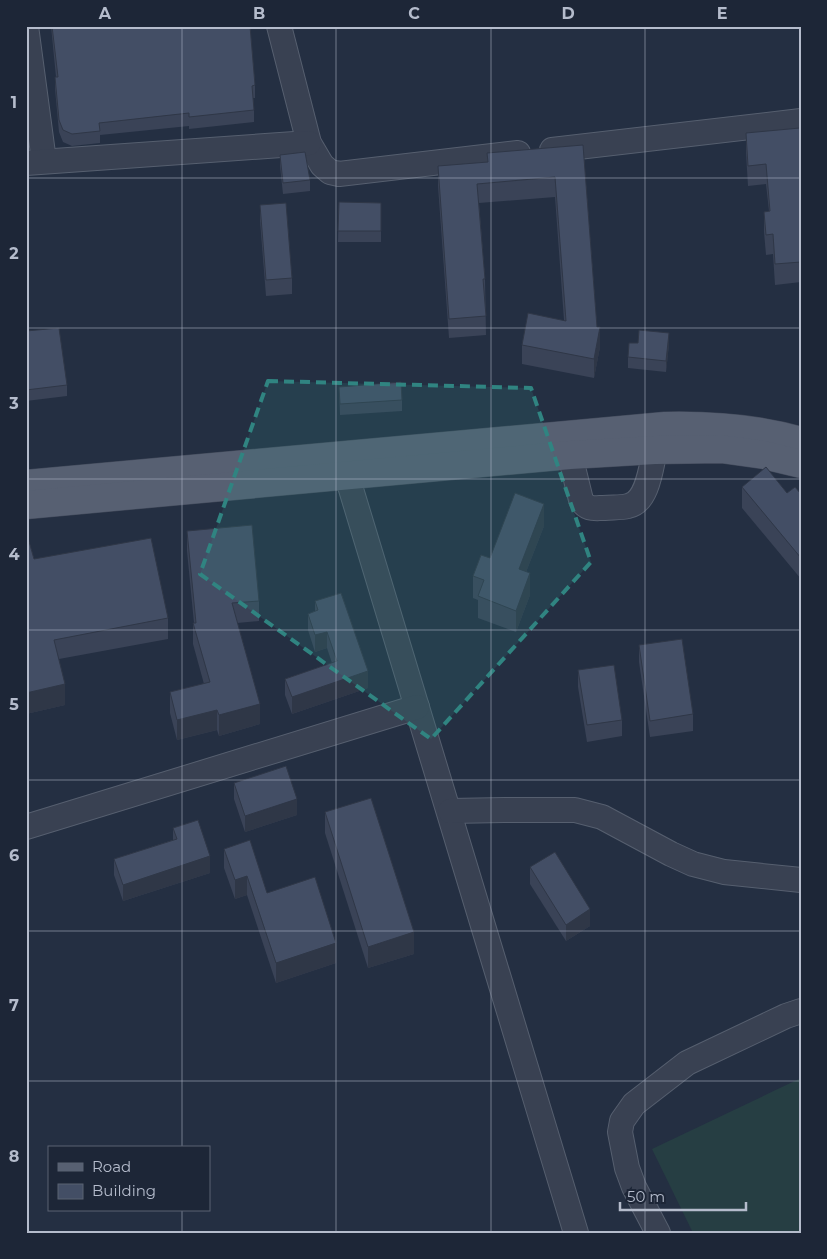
<svg xmlns="http://www.w3.org/2000/svg" width="827" height="1259" font-family="Montserrat,sans-serif">
	<style>
		.pitch { fill: #263e43 }
		.lines { fill: none; stroke-linecap: round; stroke-linejoin: round }
		.minor-casing { stroke: #565f6f; stroke-width: 26 }
		.major-casing { stroke: #424a5b; stroke-width: 29 }
		.minor { stroke: #394152; stroke-width: 24 }
		.major { stroke: #576072; stroke-width: 28 }
		.wall { fill: #3a4357 }
		.shaded-wall { fill: #2f3747 }
		.building { fill: #434e65; stroke: #2f3747 }
		.marked { fill: #308481; fill-opacity: 0.2; stroke: #308481; stroke-width: 4; stroke-dasharray: 10 6; stroke-linejoin: round }
		.grid { fill: none; stroke: #b5bccc; stroke-width: 1; stroke-opacity: 0.55 }
		.neatline { fill: none; stroke: #b5bccc; stroke-width: 2 }
		.grid-label { font-size: 16px; text-anchor: middle; font-weight: bold; fill: #b5bccc }
	</style>
	<rect width="100%" height="100%" fill="#242f42"/>
	<path class="pitch" d="M801 1078V1233H693L652 1149Z"/>
	<g class="lines">
		<defs>
			<g id="minor">
				<path d="M26 26 44 161"/>
				<path d="M279 26 309 143 322 165 330 172 339 174 518 153"/>
				<path d="M552 150 801 121"/>
				<path d="M26 163 309 143"/>
				<path d="M570 455 581 500C587 510 594 508 604 508 612 507 620 508 628 506 648 502 651 467 655 450"/>
				<path d="M347 476 576 1233"/>
				<path d="M450 811 504 810H575L602 817 671 854 693 864 724 872 801 880"/>
				<path d="M26 827 417 707"/>
				<path d="M658 1233 634 1187 627 1168 620 1132 622 1121 634 1104 687 1063 786 1016 801 1011"/>
			</g>
			<g id="major">
				<path d="M26 484 665 426C711 425 756 428 801 441"/>
				<path d="M26 505 570 455 655 450 721 449 764 455 801 464"/>
			</g>
		</defs>
		<use href="#minor" class="minor-casing"/>
		<use href="#major" class="major-casing"/>
		<use href="#minor" class="minor"/>
		<use href="#major" class="major"/>
	</g>
	<g class="wall">
		<path d="M51 26H250L255 85V98H253L254 110V122L189 129V126L100 135V143L72 146 63 142 59 132 55 89V77H56Z"/>
		<path d="M746 133 801 141V282L775 285 773 254 766 255 764 232V212L769 211 766 184 748 186 746 153Z"/>
		<path d="M583 145 597 327 600 347 594 378 522 364V345L564 320 555 197 479 203 485 279 486 335 449 338 438 186V166L487 162V153Z"/>
		<path d="M280 155 310 180V191L283 194 280 166Z"/>
		<path d="M339 202 381 203V242H338Z"/>
		<path d="M260 205 292 278V294L266 296 260 221Z"/>
		<path d="M26 331 67 385V396L26 401Z"/>
		<path d="M638 343 669 344 666 372 628 368V357Z"/>
		<path d="M339 387 402 400V411L340 415Z"/>
		<path d="M742 487 787 493 801 494V579L742 508Z"/>
		<path d="M544 526 526 572 530 595 516 632 478 618V600L473 598V576L490 558Z"/>
		<path d="M26 531 34 559 168 618V639L59 659 65 705 26 714Z"/>
		<path d="M187 531 259 601V621L237 623 260 724 219 736 217 730 177 740 170 713V692L204 684 193 644V623H194L187 551Z"/>
		<path d="M315 601 368 688 292 714 285 695V679L332 663 327 648 315 652 308 630V614L315 611Z"/>
		<path d="M639 645 693 714V731L650 737 639 662Z"/>
		<path d="M578 670 622 720V736L587 742 578 687Z"/>
		<path d="M234 783 297 815 245 832 234 799Z"/>
		<path d="M325 812 414 954 368 968 325 833Z"/>
		<path d="M173 828 210 873 123 901 114 875V859L173 840Z"/>
		<path d="M224 849 267 893 336 963 276 983 247 895 235 899 224 868Z"/>
		<path d="M530 867 590 926 566 941 530 884Z"/>
	</g>
	<g class="shaded-wall">
		<path d="M600 327V347L594 378V359Z"/>
		<path d="M669 333V344L666 372V361Z"/>
		<path d="M544 504V526L519 590V569Z"/>
		<path d="M530 573V595L516 632V611Z"/>
		<path d="M327 632V648L315 652V635Z"/>
		<path d="M368 671V688L292 714V697Z"/>
		<path d="M65 684V705L26 714V693Z"/>
		<path d="M260 704V724L219 736V715Z"/>
		<path d="M217 710V730L177 740V720Z"/>
		<path d="M297 799V815L245 832V816Z"/>
		<path d="M210 856V873L123 901V885Z"/>
		<path d="M247 876V895L235 899V880Z"/>
		<path d="M590 909V926L566 941V925Z"/>
		<path d="M414 932V954L368 968V947Z"/>
		<path d="M336 943V963L276 983V963Z"/>
	</g>
	<g class="building">
		<path d="M52 26H250L255 85 252 86 254 110 189 117V113L99 123 100 131 72 134 63 130 59 120 55 77H58Z"/>
		<path d="M800 128 801 141V262L775 264 773 234 766 235 764 212 770 211 766 164 748 166 746 133Z"/>
		<path d="M583 145 597 327H600L594 359 522 345 528 313 566 321 555 177 477 184 485 279H483L486 316 449 319 438 166 488 162 487 153Z"/>
		<path d="M305 152 310 180 283 183 280 155Z"/>
		<path d="M339 202 381 203V231H338Z"/>
		<path d="M286 203 292 278 266 280 260 205Z"/>
		<path d="M59 328 67 385 26 390V331Z"/>
		<path d="M639 330 669 333 666 361 628 357 629 343H638Z"/>
		<path d="M401 382 402 400 340 404 339 387Z"/>
		<path d="M766 467 787 493 795 487 801 494V558L742 487Z"/>
		<path d="M515 493 544 504 519 569 530 573 516 611 478 596 484 580 473 576 481 555 490 558Z"/>
		<path d="M252 525 259 601 232 603 260 704 219 715 217 710 177 720 170 692 210 682 193 623H196L187 531Z"/>
		<path d="M26 531 34 559 151 538 168 618 54 640 65 684 26 693Z"/>
		<path d="M341 593 368 671 292 697 285 679 337 661 327 632 315 635 308 614 318 610 315 601Z"/>
		<path d="M682 639 693 714 650 721 639 645Z"/>
		<path d="M614 665 622 720 587 725 578 670Z"/>
		<path d="M286 766 297 799 245 816 234 783Z"/>
		<path d="M371 798 414 932 368 947 325 812Z"/>
		<path d="M198 820 210 856 123 885 114 859 177 839 173 828Z"/>
		<path d="M250 840 267 893 315 877 336 943 276 963 247 876 235 880 224 849Z"/>
		<path d="M555 852 590 909 566 925 530 867Z"/>
	</g>
	<path class="marked" d="M268 381 531 388 591 562 431 739 200 574Z"/>
	<path class="grid" d="M182 26V1148M336 26V1233M491 26V1233M645 26V1233M26 178H801M26 328H801M26 479H801M26 630H801M26 780H801M26 931H801M26 1081H801M182 1210V1233"/>
	<rect width="827" height="1259" fill="none" stroke="#1d2637" stroke-width="55"/>
	<rect x="48" y="1146" width="162" height="65" fill="#1d2637" stroke="#5a6273"/>
	<rect x="58" y="1163" width="25" height="8" fill="#576072" stroke="#5a6273"/>
	<text x="92" y="1172" font-size="15" fill="#b5bccc">Road</text>
	<rect x="58" y="1184" width="25" height="15" fill="#434e65" stroke="#5a6273"/>
	<text x="92" y="1196" font-size="15" fill="#b5bccc">Building</text>
	<path d="M620 1202v8h126v-8" fill="none" stroke="#b5bccc" stroke-width="2.5"/>
	<text x="627" y="1202" font-size="15" fill="#b5bccc" stroke="#1d2637" stroke-width="4" paint-order="stroke">50 m</text>
	<rect x="28" y="28" width="772" height="1204" class="neatline"/>
	<g class="grid-label">
		<text x="105" y="19">A</text>
		<text x="259" y="19">B</text>
		<text x="414" y="19">C</text>
		<text x="568" y="19">D</text>
		<text x="722" y="19">E</text>
		<text x="14" y="108">1</text>
		<text x="14" y="259">2</text>
		<text x="14" y="409">3</text>
		<text x="14" y="560">4</text>
		<text x="14" y="710">5</text>
		<text x="14" y="861">6</text>
		<text x="14" y="1011">7</text>
		<text x="14" y="1162">8</text>
	</g>
</svg>
